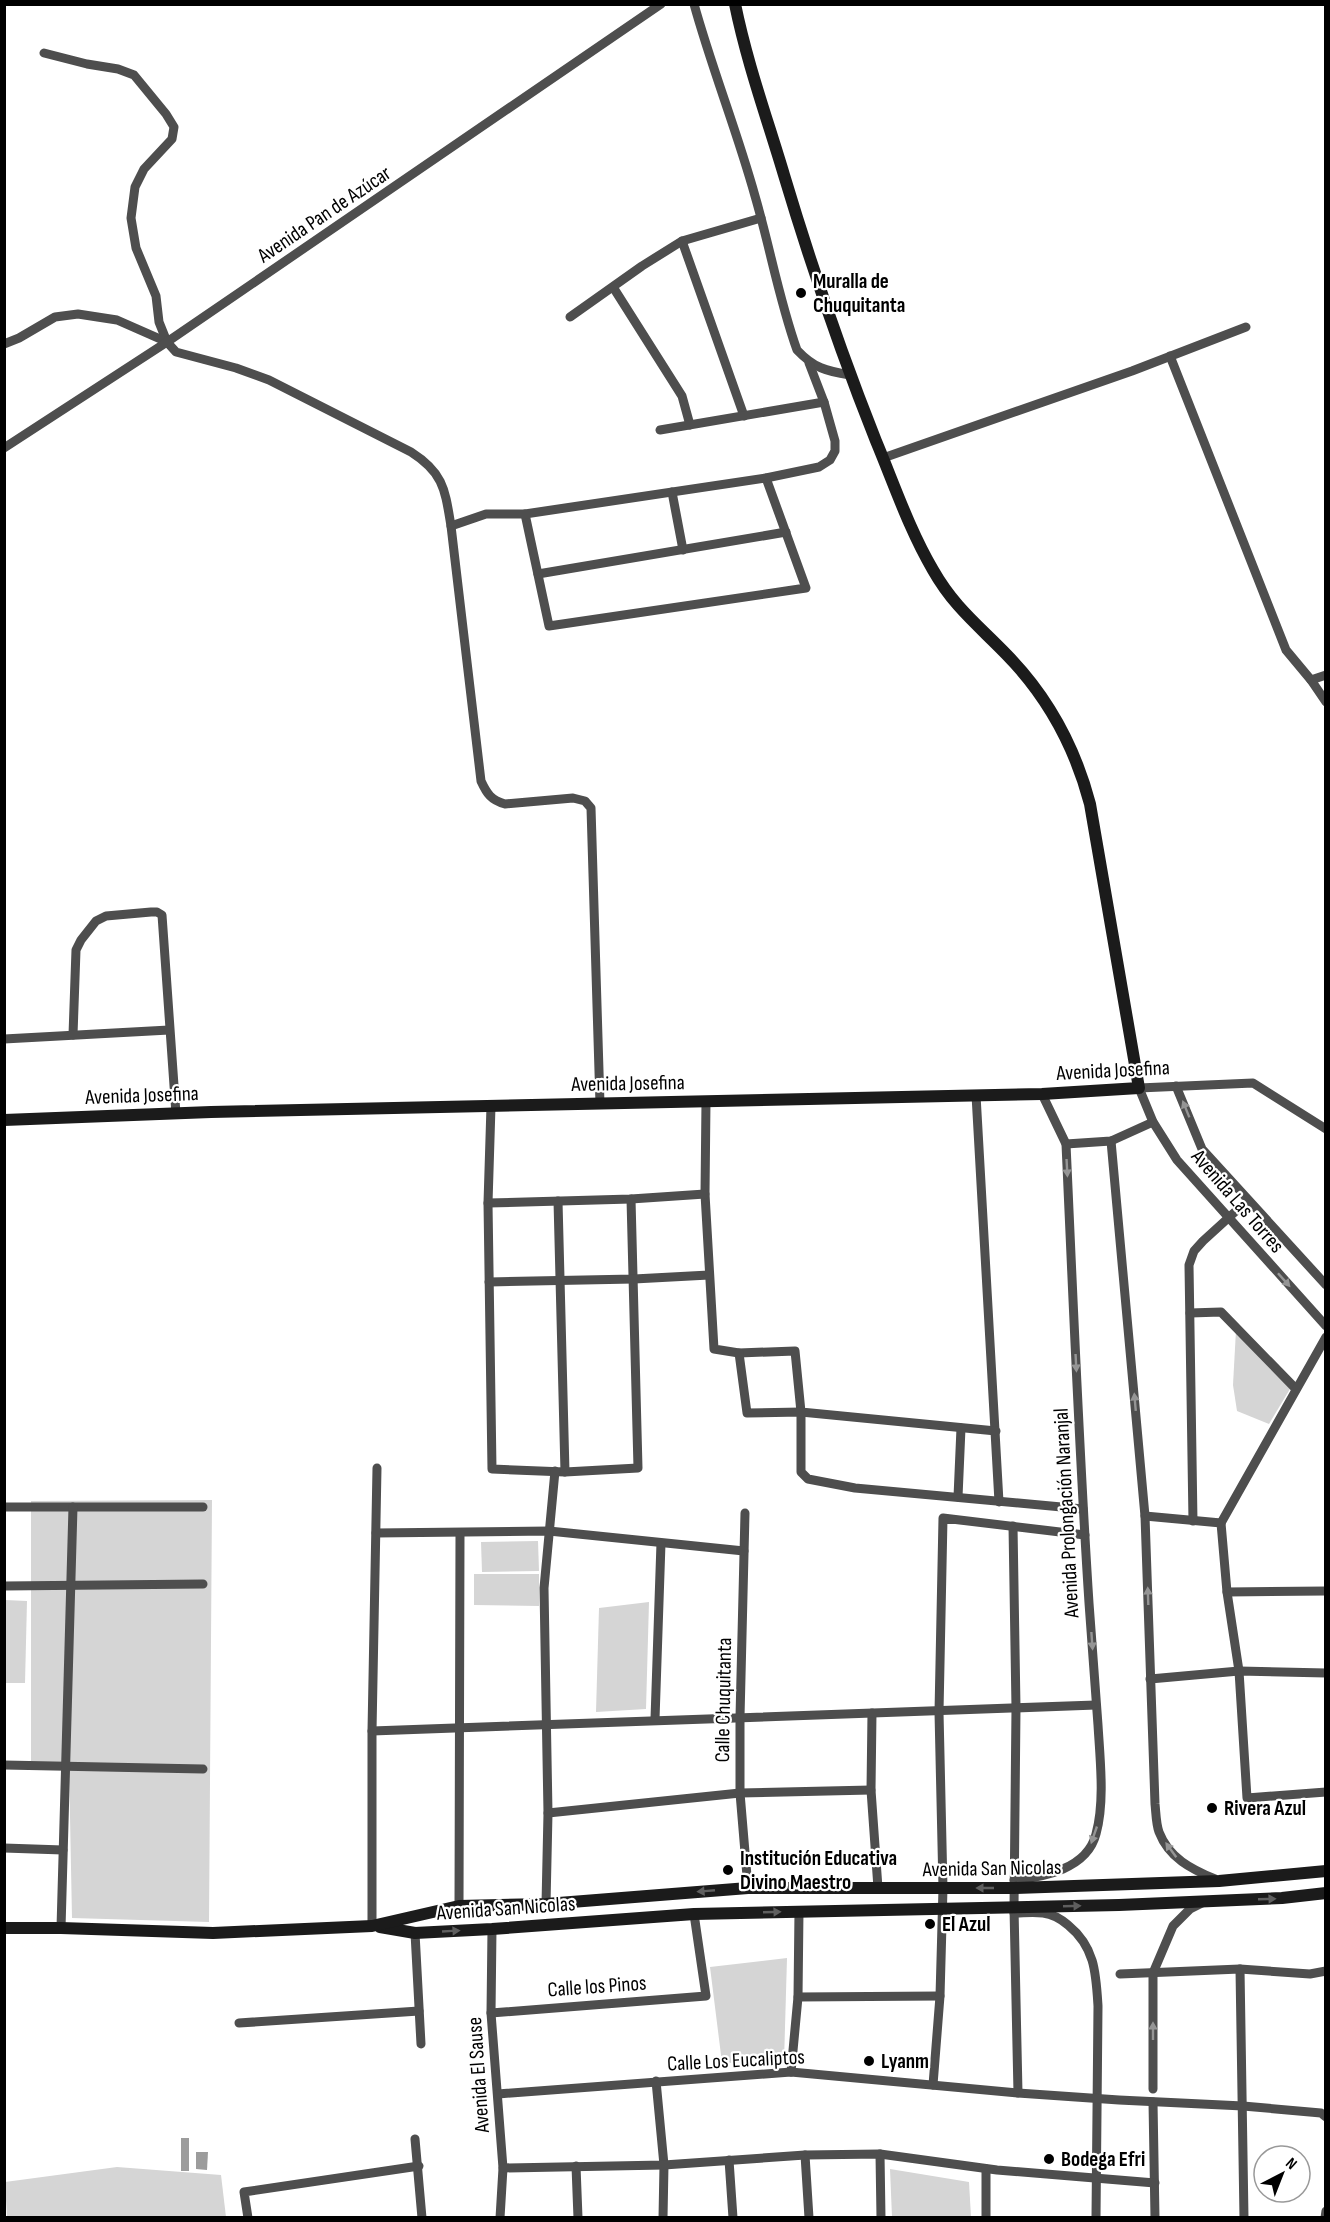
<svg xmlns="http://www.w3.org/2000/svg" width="1330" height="2222" font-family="'Sofia Sans Condensed',sans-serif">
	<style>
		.green { fill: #d5d5d5 }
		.water { fill: #9c9c9c }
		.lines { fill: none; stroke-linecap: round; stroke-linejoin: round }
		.street { stroke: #4e4e4e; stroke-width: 9 }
		.secondary { stroke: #1b1b1b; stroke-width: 12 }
		.oneway { fill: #959595 }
		.oneway2 { fill: #5f5f5f }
		.poi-dot { fill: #000; stroke: #fff; stroke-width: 2 }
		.labels { text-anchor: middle; stroke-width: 4.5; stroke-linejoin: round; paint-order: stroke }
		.street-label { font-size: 21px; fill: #000; stroke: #fff }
		.poi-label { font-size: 21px; font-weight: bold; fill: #000; stroke: #fff; text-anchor: start }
	</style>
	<rect width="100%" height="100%" fill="#fff"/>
	<g class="green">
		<path d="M1236 1330 1290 1389 1269 1424 1237 1411 1233 1385Z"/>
		<path d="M212 1500 209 1922 72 1918 69 1766 31 1763V1501Z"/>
		<path d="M538 1541 539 1571 482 1572 481 1542Z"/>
		<path d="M474 1574H539V1606L474 1605Z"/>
		<path d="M5 1600 27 1601 25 1683H5Z"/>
		<path d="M649 1602 646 1709 596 1712 599 1608Z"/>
		<path d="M787 1958 784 2062 722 2063 710 1967Z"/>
		<path d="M117 2167 221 2175 226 2217H7L5 2182Z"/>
		<path d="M890 2169 969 2182 971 2217H892Z"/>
	</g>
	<g class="water">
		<rect x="181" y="2138" width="8" height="33"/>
		<path d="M196 2152H208L207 2170 196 2169Z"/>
	</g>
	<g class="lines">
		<g class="street">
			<path d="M694 4C712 69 737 131 755 196 770 247 779 300 797 350 814 368 826 371 850 375"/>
			<path d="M44 53 87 64 118 69 134 75 166 114 174 127 172 139 144 169 135 187 131 218 136 248 156 296 159 322 167 342"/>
			<path d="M682 241 744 416"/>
			<path d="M613 287 682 396 690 425"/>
			<path d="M570 317 642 266 682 241 761 218"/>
			<path d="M4 344 19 338 55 317 78 314 117 320 167 342 176 352 236 368 269 380 411 452C444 473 445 490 451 526L481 781C487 794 491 800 505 804L573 798 585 801 591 808 600 1104"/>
			<path d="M1170 356 1286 650 1311 680 1326 702"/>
			<path d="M660 430 824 402"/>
			<path d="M4 448 167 342 661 4"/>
			<path d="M883 458 1132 371 1246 327"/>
			<path d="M672 492 683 550"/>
			<path d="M525 514 549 626 806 588 766 478"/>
			<path d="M451 526 486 514H525L766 478 819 467 830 460 835 451V441L824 402 809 363"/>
			<path d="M538 574 786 532"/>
			<path d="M1311 680 1326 675"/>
			<path d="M73 1035 76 950 81 940 96 921 106 916 151 912H157L162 915 176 1114"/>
			<path d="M4 1039 169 1030"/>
			<path d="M1176 1086 1202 1149 1326 1285"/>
			<path d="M976 1095 999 1502"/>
			<path d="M706 1101 705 1194 714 1349 739 1353 795 1351 801 1412 996 1431"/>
			<path d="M491 1106 488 1203 492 1469 565 1472 638 1468 631 1199"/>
			<path d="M1326 1129 1253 1083 1139 1088 1153 1122 1177 1160 1326 1326"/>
			<path d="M1111 1141 1145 1516 1155 1804C1156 1813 1156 1824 1159 1832 1169 1858 1191 1869 1215 1879"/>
			<path d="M1066 1144 1111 1141 1153 1122"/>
			<path d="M558 1201 565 1472"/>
			<path d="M488 1203 631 1199 705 1194"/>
			<path d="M489 1282 634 1279 709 1275"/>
			<path d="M1190 1313 1221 1312 1296 1389"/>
			<path d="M739 1353 747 1413 801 1412V1472L808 1479 855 1488 1083 1509"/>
			<path d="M958 1497 961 1428"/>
			<path d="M4 1507H203"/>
			<path d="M745 1513 740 1717V1793L748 1888"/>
			<path d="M1145 1516 1221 1523 1227 1592 1239 1671 1247 1798 1326 1792"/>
			<path d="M1193 1521 1189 1265 1194 1251 1203 1241 1248 1200"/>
			<path d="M1221 1523 1326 1337"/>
			<path d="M1013 1526 1016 1708 1014 1908 1018 2093"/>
			<path d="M376 1533 549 1531 744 1551"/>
			<path d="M4 1586 203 1584"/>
			<path d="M1227 1592 1326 1591"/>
			<path d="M1150 1679 1239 1671 1326 1673"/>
			<path d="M872 1713 871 1790 878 1888"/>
			<path d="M655 1719 661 1543"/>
			<path d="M372 1731 1096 1705"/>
			<path d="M4 1765 203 1769"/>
			<path d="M548 1813 740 1793 871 1790"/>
			<path d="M4 1848 63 1850"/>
			<path d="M1014 1880C1044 1877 1087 1869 1096 1834 1105 1802 1100 1759 1098 1725 1095 1685 1092 1644 1089 1603 1079 1450 1073 1297 1066 1144L1042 1094"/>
			<path d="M546 1904 548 1813 544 1588 555 1471"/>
			<path d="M459 1906 460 1533"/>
			<path d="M1014 1913C1023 1913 1033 1912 1043 1913 1051 1914 1061 1919 1068 1925 1095 1947 1096 1973 1098 2006L1096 2218"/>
			<path d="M372 1926V1731L377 1468"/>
			<path d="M61 1928 73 1507"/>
			<path d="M492 1929 491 2013 503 2168 500 2218"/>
			<path d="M415 1933 421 2044"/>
			<path d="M1240 1969 1244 2218"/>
			<path d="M1120 1974 1240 1969 1310 1974 1326 1971"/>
			<path d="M798 1997 940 1996"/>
			<path d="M491 2013 706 1996 694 1914"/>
			<path d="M239 2023 419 2011"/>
			<path d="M791 2072 798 1997 799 1911"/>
			<path d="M656 2081 664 2165 663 2218"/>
			<path d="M933 2085 940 1996 943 1888 939 1712 943 1518 1085 1535"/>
			<path d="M1153 2089V1973L1173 1926 1190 1909 1202 1903"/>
			<path d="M498 2094 791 2072 1018 2093 1119 2100 1243 2106 1321 2113 1326 2117"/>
			<path d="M1153 2102 1155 2218"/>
			<path d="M415 2139 422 2218"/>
			<path d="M880 2154 881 2218"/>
			<path d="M805 2155 809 2218"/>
			<path d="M729 2160 733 2218"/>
			<path d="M576 2166 578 2218"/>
			<path d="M503 2168 664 2165 805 2155 880 2154 997 2170 1155 2183"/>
			<path d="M986 2169V2218"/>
			<path d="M248 2218 244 2192 419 2166"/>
			<path d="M1325 2218 1326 2211"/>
		</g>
		<g class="secondary">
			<path d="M4 1120 211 1112 1042 1094 1139 1088 1090 804C1075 747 1048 697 1007 655 978 625 954 607 933 570 909 529 894 484 876 441 841 353 811 265 784 175 767 118 747 63 735 4"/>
			<path d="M380 1927 415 1933 492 1929 694 1914 1119 1905 1282 1898 1326 1893"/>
			<path d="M4 1928H61L213 1933 372 1926 459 1906 546 1904 748 1888H1014L1219 1881 1326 1871"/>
		</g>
	</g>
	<defs><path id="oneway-solid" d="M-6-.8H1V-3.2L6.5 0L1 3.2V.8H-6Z" transform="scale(1.5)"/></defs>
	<g class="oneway">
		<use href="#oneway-solid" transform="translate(1186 1109) rotate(-112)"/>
		<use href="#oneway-solid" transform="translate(1067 1168) rotate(87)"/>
		<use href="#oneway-solid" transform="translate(1284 1280) rotate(48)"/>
		<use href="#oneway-solid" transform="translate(1076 1363) rotate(87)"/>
		<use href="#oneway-solid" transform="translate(1135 1402) rotate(-95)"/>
		<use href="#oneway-solid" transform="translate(1148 1596) rotate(-92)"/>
		<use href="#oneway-solid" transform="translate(1092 1641) rotate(86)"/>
		<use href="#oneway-solid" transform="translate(1094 1835) rotate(109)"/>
		<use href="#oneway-solid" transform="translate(1171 1850) rotate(-126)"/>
		<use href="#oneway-solid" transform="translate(1153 2031) rotate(-90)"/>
	</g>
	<g class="oneway2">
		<use href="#oneway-solid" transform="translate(985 1888) rotate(-180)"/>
		<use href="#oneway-solid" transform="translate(706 1891) rotate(175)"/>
		<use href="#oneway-solid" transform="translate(1267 1899) rotate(-2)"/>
		<use href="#oneway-solid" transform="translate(1072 1906) rotate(-2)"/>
		<use href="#oneway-solid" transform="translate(772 1912) rotate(-2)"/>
		<use href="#oneway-solid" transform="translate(451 1931) rotate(-3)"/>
	</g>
	<g class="poi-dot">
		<circle cx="801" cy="293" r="6"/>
		<circle cx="1212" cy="1808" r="6"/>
		<circle cx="728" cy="1870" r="6"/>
		<circle cx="930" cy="1924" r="6"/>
		<circle cx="869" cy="2061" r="6"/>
		<circle cx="1049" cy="2159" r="6"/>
	</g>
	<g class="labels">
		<g class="street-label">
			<text transform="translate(324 214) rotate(-34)" y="7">Avenida Pan de Azúcar</text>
			<text transform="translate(1113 1070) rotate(-3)" y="7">Avenida Josefina</text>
			<text transform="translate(628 1083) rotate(-1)" y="7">Avenida Josefina</text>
			<text transform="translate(142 1095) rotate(-2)" y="7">Avenida Josefina</text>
			<text transform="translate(1238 1201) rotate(49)" y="7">Avenida Las Torres</text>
			<text transform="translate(1066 1513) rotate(-93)" y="7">Avenida Prolongación Naranjal</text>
			<text transform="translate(723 1700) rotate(-89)" y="7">Calle Chuquitanta</text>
			<text transform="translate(992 1868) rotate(-1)" y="7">Avenida San Nicolas</text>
			<text transform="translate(506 1908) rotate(-4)" y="7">Avenida San Nicolas</text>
			<text transform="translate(597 1986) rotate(-4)" y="7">Calle los Pinos</text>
			<text transform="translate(736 2060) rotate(-3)" y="7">Calle Los Eucaliptos</text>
			<text transform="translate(478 2075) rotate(-94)" y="7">Avenida El Sause</text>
		</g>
		<g class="poi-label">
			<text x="813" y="288">Muralla de<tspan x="813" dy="24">Chuquitanta</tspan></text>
			<text x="1224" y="1815">Rivera Azul</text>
			<text x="740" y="1865">Institución Educativa<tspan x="740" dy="24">Divino Maestro</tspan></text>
			<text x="942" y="1931">El Azul</text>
			<text x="881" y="2068">Lyanm</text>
			<text x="1061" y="2166">Bodega Efri</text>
		</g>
	</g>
	<rect width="1330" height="2222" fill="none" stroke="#000000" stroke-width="12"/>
	<g transform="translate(1282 2174) rotate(42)"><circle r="28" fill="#ffffff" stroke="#999999" stroke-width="1.5"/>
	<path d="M0-4.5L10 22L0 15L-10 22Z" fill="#000000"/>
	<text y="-9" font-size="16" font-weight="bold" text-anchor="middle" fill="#000000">N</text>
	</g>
</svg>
